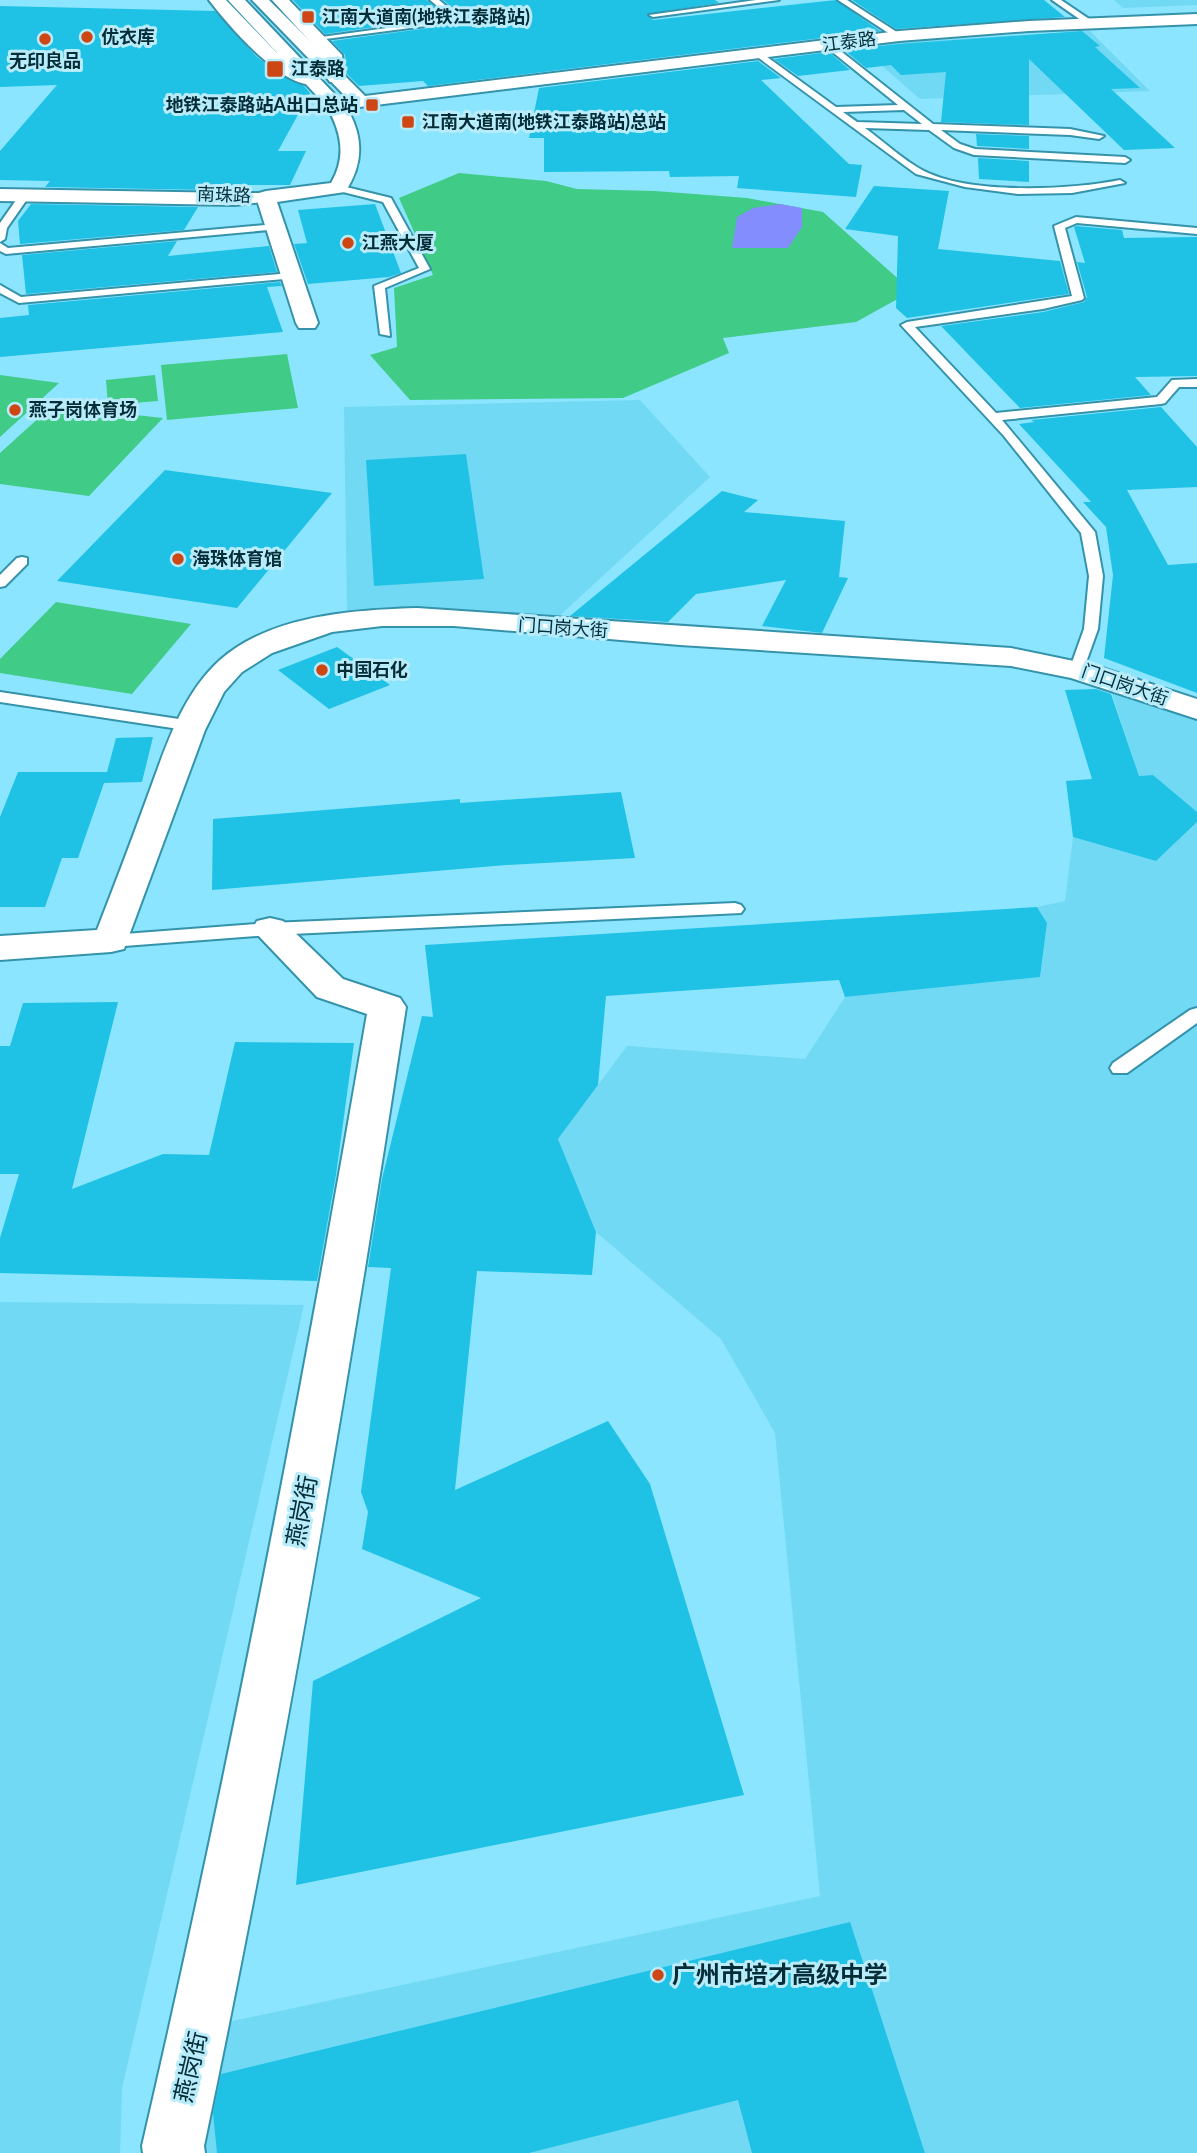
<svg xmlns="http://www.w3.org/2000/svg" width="1197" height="2153" font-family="Lato,'Noto Sans SC',sans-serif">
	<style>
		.built { fill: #72d9f5 }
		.green { fill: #40cb87 }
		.water { fill: #848dfd }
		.building { fill: #1fc2e5 }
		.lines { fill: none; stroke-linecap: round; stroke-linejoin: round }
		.service-casing { stroke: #3493aa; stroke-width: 4 }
		.minor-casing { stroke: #3493aa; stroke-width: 4 }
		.tertiary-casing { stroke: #3493aa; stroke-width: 4 }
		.primary-casing { stroke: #3493aa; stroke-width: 4 }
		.service { fill: #fff; fill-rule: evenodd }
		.minor { fill: #fff; fill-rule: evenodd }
		.tertiary { fill: #fff; fill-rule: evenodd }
		.primary { fill: #fff; fill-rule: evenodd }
		.poi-dot { fill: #cd4614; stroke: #b9ecfb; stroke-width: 2.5 }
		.labels { text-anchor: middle; stroke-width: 6; stroke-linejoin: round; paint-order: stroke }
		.far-poi-label { font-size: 18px; font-weight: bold; fill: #042d37; stroke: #b9ecfb; text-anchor: start }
		.far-street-label { font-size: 18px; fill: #042d37; stroke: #b9ecfb }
		.near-street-label { font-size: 24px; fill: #042d37; stroke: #b9ecfb }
		.near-poi-label { font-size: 24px; font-weight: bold; fill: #042d37; stroke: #b9ecfb; text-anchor: start }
	</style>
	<rect width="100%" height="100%" fill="#8be5fe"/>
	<g class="built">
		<path d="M1114 0H1197V5L1123 8Z"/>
		<path d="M1090 31 1150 91 920 99 858 45Z"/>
		<path d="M640 400 710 477 554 621 347 612 344 407Z"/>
		<path d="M1110 688 1197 720V812L1153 775 1139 776Z"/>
		<path d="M1197 822V2153H925L889 2044 923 2153H174L200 2028 820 1896 775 1433 721 1339 596 1232 558 1139 627 1046 805 1059 845 997 1040 977 1047 923 1037 907 1065 901 1073 837 1156 861Z"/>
		<path d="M0 1302 304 1305 122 2088 120 2153H0Z"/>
	</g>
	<g class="green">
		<path d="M459 173 546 181 577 189 655 191 747 198 823 212 912 291 856 322 723 338 729 353 623 398 410 400 370 355 397 347 394 288 433 275 399 198Z"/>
		<path d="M287 354 298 408 167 420 161 365Z"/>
		<path d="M0 375 59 383 0 437Z"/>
		<path d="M155 375 158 401 108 405 106 380Z"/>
		<path d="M52 406 163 418 89 496 0 484V453Z"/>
		<path d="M56 602 191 624 132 694 0 673V659Z"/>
	</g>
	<path class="water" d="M780 204 802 208V227L788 248H732L737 217 753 208Z"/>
	<g class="building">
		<path d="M293 0H427L447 17 325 34Z"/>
		<path d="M443 0H715L719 3 647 14 653 20 836 0 880 31 428 86 423 81 359 86 347 74 345 55 332 41 466 23V19Z"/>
		<path d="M852 0H1044L1065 17 896 29Z"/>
		<path d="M0 6 215 11 256 56 272 69 304 86 310 93 278 151H306L290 185H212L209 190 45 187 50 181 0 180V151L57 85 0 87Z"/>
		<path d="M1082 31 1100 46 1095 47 1140 88 1111 89 1175 148 1124 150 1029 59V125L941 122 946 72 901 75 891 65 866 68 844 50 899 44Z"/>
		<path d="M829 52 850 70 798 76 774 59Z"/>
		<path d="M758 61 781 78 761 80 849 164 862 165 856 197 737 188 739 176 670 177 669 171 544 172V138H529L539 88Z"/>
		<path d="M976 134 1029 136V149L977 146Z"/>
		<path d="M978 158 1029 161V182L979 179Z"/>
		<path d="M874 186 949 191 938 249 1060 261 1069 294 907 318 896 308 898 236 845 229Z"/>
		<path d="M31 204 198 207 184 230 20 244 18 221Z"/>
		<path d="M375 204 401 273 389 277 308 284 294 244 307 243 298 210Z"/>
		<path d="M1076 226 1122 230 1124 238 1197 237V376L1135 377 1151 395 1020 408 941 326 1043 312 1084 302 1087 297 1077 262 1085 263 1074 227Z"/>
		<path d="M177 241 168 256 269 246 277 272 26 294 22 255Z"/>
		<path d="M280 282 282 286 267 287 283 332 0 357V318L29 315 28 305Z"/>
		<path d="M1161 407 1197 447V487L1127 490 1168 565 1197 563V693L1104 658 1113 575 1106 527 1083 502H1091L1019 424 1034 422 1031 420Z"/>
		<path d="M466 454 484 579 374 586 366 460Z"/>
		<path d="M165 470 332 493 237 608 57 581Z"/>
		<path d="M722 491 758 500 744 512 845 521 839 577 848 578 822 633 762 626 786 580 696 594 668 622 570 616Z"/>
		<path d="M337 647 390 685 329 709 278 670Z"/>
		<path d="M1096 689 1111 694 1139 776 1153 775 1197 812V822L1156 861 1073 837 1066 781 1092 779 1065 690Z"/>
		<path d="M153 737 142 782 104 783 78 858H62L45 907H0V817L18 772H107L116 738Z"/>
		<path d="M621 792 635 858 506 865 212 890 213 819 460 799V803Z"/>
		<path d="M1037 907 1047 923 1040 977 845 997 839 980 606 996 598 1085 558 1139 596 1232 592 1275 477 1271 455 1490 608 1421 650 1484 744 1795 296 1885 313 1681 481 1598 362 1549 368 1512 361 1492 391 1268 368 1267 382 1179 422 1016 433 1017 425 945Z"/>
		<path d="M118 1002 72 1189 163 1154 209 1155 235 1042 354 1043 336 1175 317 1281 0 1273V1238L19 1174H0V1046H10L23 1003Z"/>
		<path d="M850 1922 925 2153H752L738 2100 529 2153H217L213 2113 221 2074Z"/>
	</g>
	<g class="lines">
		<defs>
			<g id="service">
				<path d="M430 0H439L464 21 318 40 314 38 453 19Z"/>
				<path d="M756 0H779L653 17 649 15Z"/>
				<path d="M838 0H847L903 36 896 38Z"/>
				<path d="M1052 0H1061L1095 23 1088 25Z"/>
				<path d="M828 41 933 124 1070 129 1104 136 1099 139 1070 135 941 130 960 144 975 149 1125 157 1130 160 1125 163 974 155 954 148 929 130 865 128C883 141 902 159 922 170 969 195 1069 190 1120 180L1125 183 1072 193 1018 194 965 187 916 174 752 53 759 51 836 107 898 105 825 46ZM904 110 922 124 857 122 843 112Z"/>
				<path d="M338 185 391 198 430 269 385 288 390 336 380 334 374 286 419 268 383 202 335 190 333 188Z"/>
				<path d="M21 193 30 195 7 228 5 239 0 242V223Z"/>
				<path d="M1076 217 1197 228V234L1077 223 1065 228 1084 298 1082 300 1043 309 915 327 996 413 1157 397 1172 380 1197 379V387H1179L1165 403 1161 404 1002 420 1095 532 1103 576 1098 629 1084 668 1077 672 1070 668 1084 629 1089 576 1081 533 1004 436 901 325 907 322 1072 296 1054 226Z"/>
				<path d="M276 224 281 227 280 229 6 254 0 251V243L8 248Z"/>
				<path d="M291 273 296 276 295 278 19 303 0 293V285L21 297Z"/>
				<path d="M22 557 27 558V564L5 586 0 587V575L17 558Z"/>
				<path d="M0 692 192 721 200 726 192 731 0 702Z"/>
				<path d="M735 903 741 905 744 909 741 913 270 935 111 947 102 941 111 935 270 923Z"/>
				<path d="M1197 1008V1023L1127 1073H1113L1110 1068 1113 1063 1190 1010Z"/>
			</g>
			<g id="minor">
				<path d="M209 0H226L276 52 317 76 320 80 317 84C285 92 227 24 209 0Z"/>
				<path d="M272 0H289L342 55 345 78 342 82H330L327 78V60Z"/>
				<path d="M335 100C343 102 346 107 350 114 364 141 362 167 345 192L277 202 318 323 315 328H299L296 323 256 197 259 193 266 191 331 183C347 156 341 131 326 105Z"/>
				<path d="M270 918 283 921 343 979 400 998 406 1007C348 1388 283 1768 204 2146L205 2153H143L142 2146C229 1771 302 1393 367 1014L317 997 252 929 257 921Z"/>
			</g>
			<g id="tertiary">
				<path d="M252 0H269L365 96 899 31 1029 21 1197 14V24L1029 31 899 41 335 110 326 105 329 101 347 98Z"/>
				<path d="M0 189 235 193H273L276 197 273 201 235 205 0 201Z"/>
				<path d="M417 608 1011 648 1093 665 1197 699V719L1071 678 1011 666 680 645 454 626H382L332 632 272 653 242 672 224 692 205 730 124 949 111 952 0 960V936L97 930C113 889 129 847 144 806 163 756 179 697 220 660 271 615 353 610 417 608Z"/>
			</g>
			<path id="primary" d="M228 0H245L341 101 344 105 341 109H329Z"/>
		</defs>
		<use href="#service" class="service-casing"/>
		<use href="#minor" class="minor-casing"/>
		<use href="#tertiary" class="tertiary-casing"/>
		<use href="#primary" class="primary-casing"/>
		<use href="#service" class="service"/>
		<use href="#minor" class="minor"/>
		<use href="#tertiary" class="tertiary"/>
		<use href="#primary" class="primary"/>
	</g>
	<g class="poi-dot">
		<rect x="301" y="10" width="14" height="14" rx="3.5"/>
		<circle cx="87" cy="37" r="7"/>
		<circle cx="45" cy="39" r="7"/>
		<rect x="266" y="60" width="18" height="18" rx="3.5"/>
		<rect x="365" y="98" width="14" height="14" rx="3.5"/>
		<rect x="401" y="115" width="14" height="14" rx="3.5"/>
		<circle cx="348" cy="243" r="7"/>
		<circle cx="15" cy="410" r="7"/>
		<circle cx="178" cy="559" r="7"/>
		<circle cx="322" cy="670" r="7"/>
		<circle cx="658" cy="1975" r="7"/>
	</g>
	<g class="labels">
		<g class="far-poi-label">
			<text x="322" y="23">江南大道南(地铁江泰路站)</text>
			<text x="101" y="43">优衣库</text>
			<text x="45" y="67" text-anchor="middle">无印良品</text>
			<text x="291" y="75">江泰路</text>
			<text x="358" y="111" text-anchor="end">地铁江泰路站A出口总站</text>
			<text x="422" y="128">江南大道南(地铁江泰路站)总站</text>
			<text x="362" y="249">江燕大厦</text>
			<text x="29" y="416">燕子岗体育场</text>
			<text x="192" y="565">海珠体育馆</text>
			<text x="336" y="676">中国石化</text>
		</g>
		<g class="far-street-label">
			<text transform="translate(849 42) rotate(-7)" y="6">江泰路</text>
			<text transform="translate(224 195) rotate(2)" y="6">南珠路</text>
			<text transform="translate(563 628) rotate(4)" y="6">门口岗大街</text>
			<text transform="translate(1125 685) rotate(19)" y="6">门口岗大街</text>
		</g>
		<g class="near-street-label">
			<text transform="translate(302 1511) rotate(-79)" y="8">燕岗街</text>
			<text transform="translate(191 2067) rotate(-77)" y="8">燕岗街</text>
		</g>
		<g class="near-poi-label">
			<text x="672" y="1983">广州市培才高级中学</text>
		</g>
	</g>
</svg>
